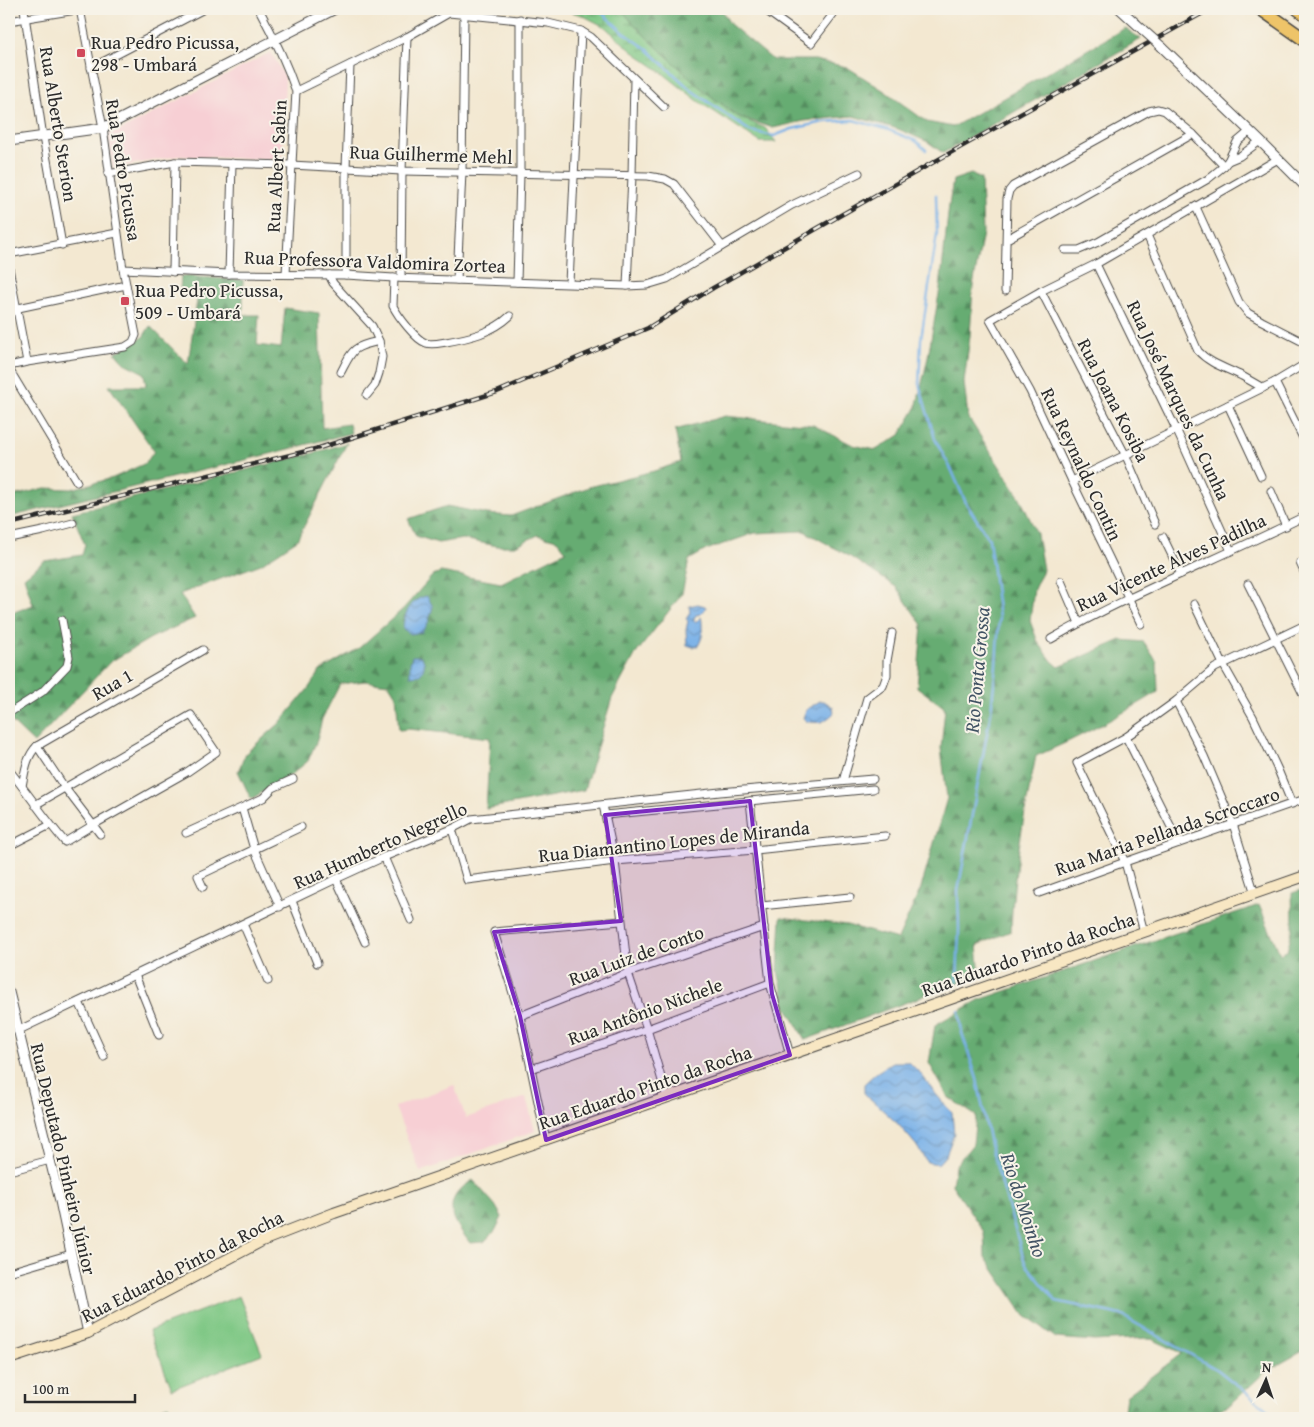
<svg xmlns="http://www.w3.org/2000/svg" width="1314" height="1427" font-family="'Gentium Book Plus',serif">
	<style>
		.built { fill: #f7cfd4 }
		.forest { fill: url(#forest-firs); stroke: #486c4e }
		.wetland { fill: url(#wetland-marsh); stroke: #547958 }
		.pitch { fill: #7ec784; stroke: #547958 }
		.water { fill: url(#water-waves); stroke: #526e8a }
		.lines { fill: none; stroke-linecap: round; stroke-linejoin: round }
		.stream { stroke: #78b0e8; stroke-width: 2.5 }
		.minor-casing { stroke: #494744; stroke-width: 9 }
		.tertiary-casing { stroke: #494744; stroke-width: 11 }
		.secondary-casing { stroke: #494744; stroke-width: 12 }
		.motorway-casing { stroke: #494744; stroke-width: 15 }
		.minor { stroke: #fff; stroke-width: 7 }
		.tertiary { stroke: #fff; stroke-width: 9 }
		.secondary { stroke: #f8e7c3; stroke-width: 10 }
		.motorway { stroke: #eec469; stroke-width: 12 }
		.rail-casing { stroke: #2b2b2b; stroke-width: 4.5 }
		.rail { stroke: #f7f3e8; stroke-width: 2.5; stroke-dasharray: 8; stroke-linecap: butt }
		.tertiary-bridge-casing { stroke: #494744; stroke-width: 11; stroke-linecap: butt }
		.tertiary-bridge { stroke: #fff; stroke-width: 9 }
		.marked { fill: #7b2cbf; fill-opacity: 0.2; stroke: #7b2cbf; stroke-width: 4; stroke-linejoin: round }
		.poi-dot { fill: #d1495b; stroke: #f7f3e8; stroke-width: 2 }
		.labels { text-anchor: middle; stroke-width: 4; stroke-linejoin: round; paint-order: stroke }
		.poi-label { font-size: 19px; fill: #2b2b2b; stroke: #f7f3e8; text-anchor: start }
		.street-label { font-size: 19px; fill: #2b2b2b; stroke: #f7f3e8 }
		.water-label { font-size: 20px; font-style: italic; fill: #425364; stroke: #f7f3e8 }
	</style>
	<defs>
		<pattern id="forest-firs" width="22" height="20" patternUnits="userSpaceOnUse" patternTransform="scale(1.25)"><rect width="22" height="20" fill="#66ac72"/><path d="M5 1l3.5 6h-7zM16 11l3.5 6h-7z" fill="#548c5e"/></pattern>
		<pattern id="wetland-marsh" width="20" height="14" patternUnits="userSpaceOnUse" patternTransform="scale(1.25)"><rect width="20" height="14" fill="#7ec784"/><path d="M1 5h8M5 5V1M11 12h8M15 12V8" fill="none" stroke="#67a26c"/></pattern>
		<pattern id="water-waves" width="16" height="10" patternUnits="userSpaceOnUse" patternTransform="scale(1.25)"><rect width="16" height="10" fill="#78b0e8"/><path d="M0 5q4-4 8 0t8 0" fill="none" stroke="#638fbc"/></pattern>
	</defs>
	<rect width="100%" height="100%" fill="#f7f3e8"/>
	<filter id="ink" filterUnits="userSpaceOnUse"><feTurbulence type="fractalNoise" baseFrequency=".02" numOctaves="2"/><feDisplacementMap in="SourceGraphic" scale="10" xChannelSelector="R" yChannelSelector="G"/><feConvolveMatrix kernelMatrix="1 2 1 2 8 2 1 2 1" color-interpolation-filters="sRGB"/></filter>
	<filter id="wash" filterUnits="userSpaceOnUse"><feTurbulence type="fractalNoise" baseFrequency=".0096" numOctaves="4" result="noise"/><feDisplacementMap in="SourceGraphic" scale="20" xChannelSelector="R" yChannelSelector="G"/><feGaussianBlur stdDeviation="1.12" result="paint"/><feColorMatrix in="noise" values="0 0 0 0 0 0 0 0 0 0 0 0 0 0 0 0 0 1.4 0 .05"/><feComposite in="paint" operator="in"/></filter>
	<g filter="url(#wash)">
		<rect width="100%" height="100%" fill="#f3e8d1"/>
		<g class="built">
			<path d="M271 52 285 77 282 160 178 156 113 168 108 134 121 130Z"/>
			<path d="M454 1085 466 1118 526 1097 535 1131 420 1172 395 1107Z"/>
		</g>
		<g class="forest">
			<path d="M616 9H721L730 24 773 60H815L847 67 886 92 927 122 953 127 1125 28 1141 39 943 153 928 142 898 129 853 116 804 121 773 128 737 116 703 90 645 36 622 11Z"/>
			<path d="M971 174 981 179 983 233 973 286 970 336 964 382 968 417 1020 498 1037 534 1043 570 1034 589 1030 621 1038 642 1052 661 1059 667 1121 640 1144 642 1157 662 1158 692C1119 716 1079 738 1036 756 1024 814 1013 872 1011 931L977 945 980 975 805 1040 786 1006 778 971 781 917 847 925 898 939 921 888 947 798 941 748 945 708 917 687 922 625 896 587 849 556 804 531 755 533 706 550 689 560 682 594 635 655 612 698 584 790 486 809 490 738 409 729 399 730 396 695 389 684 365 681 340 684 322 719 317 740 308 761 291 775 251 799 238 771 246 753 279 724 308 689 320 671 359 648 403 609 433 575 441 572 501 583 566 551 557 540 538 535 515 546H497L463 539 438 543 416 536 408 519 447 506 487 514 511 516 589 487 654 471 681 462 675 430 725 416 813 425 853 445 876 450 900 435 916 408 927 362 940 288 949 205 953 180Z"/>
			<path d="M181 276 243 280V315H259L257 345 281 348 285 308 319 313 322 428 349 424 351 433 266 455 9 517V497L45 488 71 489 113 478 146 463 154 451 109 386H146L144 373 124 363 115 353 143 337 150 326 188 364 198 293 180 290Z"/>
			<path d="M347 443 297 540 261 564 180 594 195 618 151 638 110 662 34 743 9 719V689L11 678 9 670V614L33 605 24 577 44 561 82 555 85 545 72 513 314 453Z"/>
			<path d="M1305 889V1350L1265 1372 1231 1404 1201 1418H1123L1126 1396 1182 1353 1149 1338 1094 1341 1056 1338 1025 1316 985 1257 984 1232 952 1185 955 1166 973 1144 976 1116 948 1097 929 1063 935 1025 979 1000 1259 905 1280 954 1287 951 1293 927 1292 893Z"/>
			<path d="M473 1180 495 1205 502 1217 495 1231 484 1242 470 1243C458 1227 442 1208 460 1190 463 1186 469 1183 473 1180Z"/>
			<path d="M168 1405 180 1418H129Z"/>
		</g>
		<path class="wetland" d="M561 9H616L622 11 645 36 703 90 737 116 765 128 776 142H760L698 101 660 71 632 51 605 27 582 15Z"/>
		<path class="pitch" d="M239 1296 262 1354 172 1389 149 1331Z"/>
		<g class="water">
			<path d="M427 596 433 607 428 623 422 632 411 634 403 629C403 614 412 598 427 596Z"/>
			<path d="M698 604 705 606 706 608 701 614 696 615 693 620 696 622 701 617C702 620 702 622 702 625 702 637 704 634 698 646L693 647 687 645 686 630 688 621 686 619 690 613 689 606Z"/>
			<path d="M412 656H421C426 663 425 668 420 675L410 676V663Z"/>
			<path d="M820 701H824L833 707 834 713C823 723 820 724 806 721L803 718 806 710Z"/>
			<path d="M893 1062H909L921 1074 935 1093 952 1113 954 1134 946 1155 938 1164 927 1162 916 1145 899 1125 864 1093V1084L876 1073Z"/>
		</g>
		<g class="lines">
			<g class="stream">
				<path d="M593 9 601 12 623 32 647 49 691 90 750 131 774 136 792 129 824 122 853 120 886 129 916 141 926 150"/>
				<path d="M936 195 937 234 921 339 919 384 935 439 952 471 966 503 989 539 999 618 996 665 991 712 958 891 959 929 957 982"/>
				<path d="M959 1011 962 1033 977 1079 990 1144 1025 1263 1056 1301 1121 1315 1218 1370 1269 1411 1270 1418"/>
			</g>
		</g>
	</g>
	<g filter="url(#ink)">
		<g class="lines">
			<defs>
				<g id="minor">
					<path d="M24 9 43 137 62 245"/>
					<path d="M259 9C273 35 286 62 296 91L286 274"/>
					<path d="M448 9 449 13 548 23 581 31 591 37 664 107"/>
					<path d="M764 9 811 43 837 9"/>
					<path d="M9 21 82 9"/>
					<path d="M91 68 204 9"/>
					<path d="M296 91 407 37 449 13"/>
					<path d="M1228 161 1240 156 1260 141"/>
					<path d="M108 174 175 162 291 165 402 171 648 176 665 179 674 184 722 246"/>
					<path d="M1196 207 1239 302 1248 313 1262 321 1305 343"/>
					<path d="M1147 235 1198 351C1210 364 1226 368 1242 376 1249 380 1256 384 1263 388"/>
					<path d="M1007 239 1193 134"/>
					<path d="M1065 250H1079L1098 242 1208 179 1224 166 1228 161 1237 142 1250 131"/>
					<path d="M9 254 117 233"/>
					<path d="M1096 264 1177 431 1231 551"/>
					<path d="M9 268 27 362"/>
					<path d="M123 269 229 274 346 275 394 278 627 286 647 285 667 279 792 205 859 173"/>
					<path d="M173 272 175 162"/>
					<path d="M229 274 232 163"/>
					<path d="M329 275 333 283 372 326 379 341 382 357 379 373 375 385 367 395"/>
					<path d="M346 275V168L350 65"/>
					<path d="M394 278 393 306C398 316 416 340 426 343 432 345 440 343 446 342 469 338 492 333 510 316"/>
					<path d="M401 278 402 171 407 37"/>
					<path d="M457 280 462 172 464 14"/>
					<path d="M517 282 520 174V19"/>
					<path d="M569 283 581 31"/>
					<path d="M627 286 632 176 634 79"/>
					<path d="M1005 291 1007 199 1009 191 1013 186 1149 111 1158 109 1165 111 1193 134 1224 166"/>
					<path d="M1041 291 1126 456 1155 524"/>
					<path d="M9 310 126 285"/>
					<path d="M9 366 27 362 125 347 133 342 136 335 123 269 103 128 80 9"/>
					<path d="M9 369 77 482"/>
					<path d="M341 372C353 349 352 347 379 341"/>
					<path d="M1275 382 1305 442"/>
					<path d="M1228 405 1261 476"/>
					<path d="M1072 481 1275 382 1305 364"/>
					<path d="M1271 491 1286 526"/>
					<path d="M1163 537 1181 574"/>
					<path d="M9 538 43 531 73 523"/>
					<path d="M1300 563 1305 574"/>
					<path d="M1061 581 1079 623"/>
					<path d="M1248 584 1305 698"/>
					<path d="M1194 604 1223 664 1253 717 1278 770 1292 804"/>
					<path d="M1141 624 1072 481 1030 391 990 320 1041 291 1096 264 1278 159"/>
					<path d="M1051 639C1133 592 1221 558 1305 516"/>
					<path d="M1176 701 1204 756 1233 824 1255 894"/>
					<path d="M9 713 42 692 67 666 69 657 62 620"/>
					<path d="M1126 737 1179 843"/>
					<path d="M37 746 65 788 100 834"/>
					<path d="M9 770C28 793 45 819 65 842L93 825 187 772 216 752 191 715 35 805"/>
					<path d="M843 781 867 698 883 686 887 675V661L892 633"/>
					<path d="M22 786C25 772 26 757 37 746L203 650"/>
					<path d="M750 801 770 983 790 1055"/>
					<path d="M603 805 615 861 628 973 647 1029 667 1098"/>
					<path d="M242 808 254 849 280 907"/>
					<path d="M605 815 873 789"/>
					<path d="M452 829 467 880 615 861 755 850 885 836"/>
					<path d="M186 833 263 798 273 788 293 779"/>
					<path d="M9 846 50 825"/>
					<path d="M384 857 411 920"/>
					<path d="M336 879 365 942"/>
					<path d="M203 887 198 876 301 827"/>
					<path d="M1039 893 1125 862 1305 799"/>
					<path d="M292 901 317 963"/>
					<path d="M761 906 850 897"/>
					<path d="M243 924 268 981"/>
					<path d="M1144 932 1125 862 1077 763 1126 737 1176 701 1215 668 1305 625"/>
					<path d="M135 975 159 1035"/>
					<path d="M79 1002 104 1057"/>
					<path d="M520 1016 628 973 764 927"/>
					<path d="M17 1031 336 879 384 857 452 829 471 819 720 792 873 779"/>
					<path d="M531 1069 647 1029 770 983"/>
					<path d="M546 1140 520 1016 494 932 621 921"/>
					<path d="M9 1171 50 1160"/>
					<path d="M9 1272 71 1254"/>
				</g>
				<g id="tertiary">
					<path d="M1120 9 1143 30"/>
					<path d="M1162 47 1260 141 1305 186"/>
					<path d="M9 141 103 128 335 9"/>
					<path d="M9 992 60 1201 88 1333"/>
				</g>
				<path id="secondary" d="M9 1359 88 1333 262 1241 334 1213 1305 876"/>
				<g id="motorway">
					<path d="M1261 9 1305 40"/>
					<path d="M1298 9 1305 14"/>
				</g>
			</defs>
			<use href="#minor" class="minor-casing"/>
			<use href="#tertiary" class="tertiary-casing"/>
			<use href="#secondary" class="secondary-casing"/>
			<use href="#motorway" class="motorway-casing"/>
			<use href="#minor" class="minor"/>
			<use href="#tertiary" class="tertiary"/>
			<use href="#secondary" class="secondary"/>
			<use href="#motorway" class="motorway"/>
			<defs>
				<path id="rail" d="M9 524 319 448 497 392 648 328 713 288 932 163 1210 9"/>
			</defs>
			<use href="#rail" class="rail-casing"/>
			<use href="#rail" class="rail"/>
			<defs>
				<path id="tertiary-bridge" d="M1143 30 1162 47"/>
			</defs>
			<use href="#tertiary-bridge" class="tertiary-bridge-casing"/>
			<use href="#tertiary-bridge" class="tertiary-bridge"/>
		</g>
	</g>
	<path class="marked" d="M750 801 772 994 790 1055 546 1140 520 1016 494 932 621 921 605 815Z"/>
	<g class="poi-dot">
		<rect x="76" y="48" width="10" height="10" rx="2.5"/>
		<rect x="120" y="296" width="10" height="10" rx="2.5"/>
	</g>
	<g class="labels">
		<g class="poi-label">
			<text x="91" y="49">Rua Pedro Picussa,<tspan x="91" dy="22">298 - Umbará</tspan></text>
			<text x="135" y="297">Rua Pedro Picussa,<tspan x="135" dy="22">509 - Umbará</tspan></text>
		</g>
		<g class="street-label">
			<text transform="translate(59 124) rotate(81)" y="7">Rua Alberto Sterion</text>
			<text transform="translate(431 154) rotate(2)" y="7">Rua Guilherme Mehl</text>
			<text transform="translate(276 166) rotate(-87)" y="7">Rua Albert Sabin</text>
			<text transform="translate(124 170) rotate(81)" y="7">Rua Pedro Picussa</text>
			<text transform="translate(375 261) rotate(2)" y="7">Rua Professora Valdomira Zortea</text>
			<text transform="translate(1114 400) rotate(63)" y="7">Rua Joana Kosiba</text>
			<text transform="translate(1179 400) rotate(65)" y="7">Rua José Marques da Cunha</text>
			<text transform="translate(1082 464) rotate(65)" y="7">Rua Reynaldo Contin</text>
			<text transform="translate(1171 562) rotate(-25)" y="7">Rua Vicente Alves Padilha</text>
			<text transform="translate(112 684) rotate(-30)" y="7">Rua 1</text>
			<text transform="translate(1167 831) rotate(-19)" y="7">Rua Maria Pellanda Scroccaro</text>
			<text transform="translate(674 841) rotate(-6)" y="7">Rua Diamantino Lopes de Miranda</text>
			<text transform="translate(380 845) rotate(-24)" y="7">Rua Humberto Negrello</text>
			<text transform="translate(1028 954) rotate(-19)" y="7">Rua Eduardo Pinto da Rocha</text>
			<text transform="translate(636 955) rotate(-20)" y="7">Rua Luiz de Conto</text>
			<text transform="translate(645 1011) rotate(-20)" y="7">Rua Antônio Nichele</text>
			<text transform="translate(645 1087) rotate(-19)" y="7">Rua Eduardo Pinto da Rocha</text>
			<text transform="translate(64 1159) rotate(77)" y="7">Rua Deputado Pinheiro Júnior</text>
			<text transform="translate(182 1266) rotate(-27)" y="7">Rua Eduardo Pinto da Rocha</text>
		</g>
		<g class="water-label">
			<text transform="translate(977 670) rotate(-85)" y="7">Rio Ponta Grossa</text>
			<text transform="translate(1024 1205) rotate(72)" y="7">Rio do Moinho</text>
		</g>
	</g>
	<rect width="1314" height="1427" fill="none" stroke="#f7f3e8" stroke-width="30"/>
	<g transform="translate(1266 1380) rotate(3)" stroke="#f7f3e8" stroke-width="4" paint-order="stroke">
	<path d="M0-4L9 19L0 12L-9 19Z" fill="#2b2b2b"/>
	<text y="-8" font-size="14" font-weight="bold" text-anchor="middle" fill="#2b2b2b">N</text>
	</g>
	<path d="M25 1394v8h110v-8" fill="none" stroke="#2b2b2b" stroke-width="2.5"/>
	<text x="32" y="1394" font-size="15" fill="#2b2b2b" stroke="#f7f3e8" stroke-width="4" paint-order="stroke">100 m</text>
</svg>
